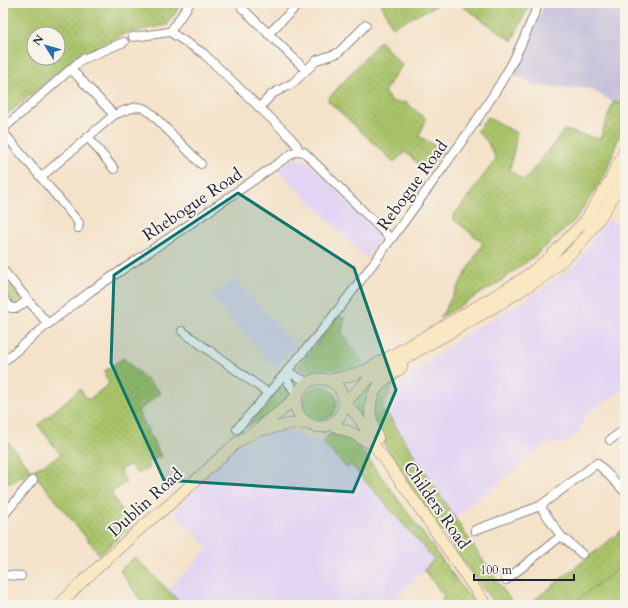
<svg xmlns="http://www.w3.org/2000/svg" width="628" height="608" font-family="Cardo,serif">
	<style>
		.built { fill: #e2d4f3 }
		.industrial { fill: #c5c0da }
		.grass { fill: url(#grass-dots); stroke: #667252; fill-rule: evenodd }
		.pitch { fill: #a9c369; stroke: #667252 }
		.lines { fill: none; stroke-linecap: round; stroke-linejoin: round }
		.street-casing { stroke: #8b8282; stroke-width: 10 }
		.secondary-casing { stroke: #8b8282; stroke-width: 12 }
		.street { stroke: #fff; stroke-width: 8 }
		.secondary { stroke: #fae7c3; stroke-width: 11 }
		.marked { fill: #0f766e; fill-opacity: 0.2; stroke: #0f766e; stroke-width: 3; stroke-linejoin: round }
		.labels { text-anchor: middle; stroke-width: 4; stroke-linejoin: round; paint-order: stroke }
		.street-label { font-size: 17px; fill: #22223b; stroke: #f7f3e8 }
	</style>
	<defs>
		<pattern id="grass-dots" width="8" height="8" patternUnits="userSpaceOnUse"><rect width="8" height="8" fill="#a9c369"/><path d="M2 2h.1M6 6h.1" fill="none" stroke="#91a75c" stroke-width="1.8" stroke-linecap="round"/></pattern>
	</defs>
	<rect width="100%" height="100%" fill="#f7f3e8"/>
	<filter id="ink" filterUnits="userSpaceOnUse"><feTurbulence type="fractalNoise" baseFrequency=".025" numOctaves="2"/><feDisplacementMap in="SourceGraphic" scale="8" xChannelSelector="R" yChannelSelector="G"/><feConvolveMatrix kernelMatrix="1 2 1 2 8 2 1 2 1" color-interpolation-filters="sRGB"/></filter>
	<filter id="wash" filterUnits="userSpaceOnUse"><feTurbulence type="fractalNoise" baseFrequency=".012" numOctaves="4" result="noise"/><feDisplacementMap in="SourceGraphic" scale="16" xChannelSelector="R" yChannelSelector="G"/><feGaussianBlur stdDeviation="0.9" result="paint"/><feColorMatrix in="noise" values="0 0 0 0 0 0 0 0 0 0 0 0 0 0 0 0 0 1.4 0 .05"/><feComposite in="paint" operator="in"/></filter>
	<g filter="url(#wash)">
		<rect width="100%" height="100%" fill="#f4e2c9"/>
		<g class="built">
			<path d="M293 158 306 160 382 236 366 258 278 170Z"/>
			<path d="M607 219 625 227V388L585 416 578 434 565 443 547 444 454 518 389 416 402 381 471 331 527 299 576 265Z"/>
			<path d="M234 278 296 345 276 369 212 297Z"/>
			<path d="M279 429 323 443 347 468 351 465 434 559 391 605H183L168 590 209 548 176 515V509L232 450 247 441Z"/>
		</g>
		<path class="industrial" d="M545 3H623L625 25V94L624 104 613 102 590 89 538 86 514 74 526 49Z"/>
		<g class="grass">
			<path d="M3 3H182L167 25 124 34 76 57 3 118ZM34 34H58V58H34Z"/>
			<path d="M381 3H442L392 27Z"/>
			<path d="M458 3H530L512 41Z"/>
			<path d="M380 41 402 65 384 92 392 102 407 103 426 119 419 136 443 151 427 171 405 152 394 162 327 100Z"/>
			<path d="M613 102 624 104 621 130 606 173 575 220 542 250 501 281 440 318 483 243 452 218 496 159 487 141 477 131 487 117 517 133 510 170 524 181 564 130 600 139Z"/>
			<path d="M7 282 19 296 21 300 19 304H15L3 291V287Z"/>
			<path d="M338 316 345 318 342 332 363 364 341 370 317 369 308 372 302 370 298 367Z"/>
			<path d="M123 358 161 393 138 411 161 456 148 463 150 468 137 474 130 464 120 471 126 482 111 493 131 526 100 555 32 471 3 487V436L32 471 61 455 38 425 80 389 88 400 109 384 104 372Z"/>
			<path d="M399 372 381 409 389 416C430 479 470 543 514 605H495L421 503 377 433 373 410 382 386Z"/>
			<path d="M376 379 369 425C366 421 361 417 358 412 351 396 366 389 376 379Z"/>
			<circle cx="320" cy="403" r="17"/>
			<path d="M283 386 289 389C289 407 260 420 246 427L277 388Z"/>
			<path d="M336 432 351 435 475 605H446L442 600 444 596 424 570 434 559 351 465 347 468 323 443 327 436Z"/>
			<path d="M625 528V564L574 603 575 605H528Z"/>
			<path d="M135 557 183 605H137L141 601 120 570Z"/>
		</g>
		<path class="pitch" d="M625 564V605H575L573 603Z"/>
	</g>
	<g filter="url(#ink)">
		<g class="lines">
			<defs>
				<g id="street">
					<path d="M190 3 170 32 203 53 286 133 296 144 299 151"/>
					<path d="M242 8 306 70"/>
					<path d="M268 34 300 3"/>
					<path d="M133 37 170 32"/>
					<path d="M71 69 114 115"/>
					<path d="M259 108 272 94 293 83 317 60 338 53 366 25"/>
					<path d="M3 129 81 60 124 42"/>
					<path d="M3 132 79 223 78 228"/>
					<path d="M88 137 114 169"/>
					<path d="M41 177 114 115C122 112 135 105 143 108 146 109 149 112 152 114L201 164"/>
					<path d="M3 270 48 324"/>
					<path d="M3 298 11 308H17L28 300"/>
					<path d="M182 331 268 393"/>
					<path d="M3 362 48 324 91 291 206 213 293 153 299 151 304 152 391 239"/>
					<path d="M297 395C292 387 285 381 287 371L301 379 308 382"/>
					<path d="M237 429C266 396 294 363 322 330 357 287 389 242 422 197 451 156 482 116 507 72 520 50 529 26 539 3"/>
					<path d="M610 440 625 429"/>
					<path d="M540 506 561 536 582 554"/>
					<path d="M3 516 33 480"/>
					<path d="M475 530 540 506 597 463 625 492"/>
					<path d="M3 575 21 576"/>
					<path d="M506 580 561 536"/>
				</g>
				<g id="secondary">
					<circle cx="320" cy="403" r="24"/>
					<path d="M329 380 345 377 366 370 454 320 515 284 536 269 550 257 585 221 611 179 623 154 625 147"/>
					<path d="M344 402C354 396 360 386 369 379L498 305 543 277 572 252 586 237 601 216 617 190 625 171"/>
					<path d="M344 404C357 411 367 431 373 444L409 493 486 605"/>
					<path d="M330 424 354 434 366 441 373 444"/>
					<path d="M259 430 265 423 281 411 297 396"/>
					<path d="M378 438C369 419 365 400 381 383 387 378 394 373 401 368L402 366"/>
					<path d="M59 605 83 581 142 527 170 504 235 444 247 436 259 430 268 429 289 424 307 423"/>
				</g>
			</defs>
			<use href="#street" class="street-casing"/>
			<use href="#secondary" class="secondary-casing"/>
			<use href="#street" class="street"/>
			<use href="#secondary" class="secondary"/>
		</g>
	</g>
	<path class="marked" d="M238 193 354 268 396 390 353 492 164 480 111 363 114 275Z"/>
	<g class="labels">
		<g class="street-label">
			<text transform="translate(412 185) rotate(-54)" y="6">Rebogue Road</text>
			<text transform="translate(192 204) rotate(-34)" y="6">Rhebogue Road</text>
			<text transform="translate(145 502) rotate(-42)" y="6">Dublin Road</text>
			<text transform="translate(437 505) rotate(55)" y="6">Childers Road</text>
		</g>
	</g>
	<rect width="628" height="608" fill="none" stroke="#f7f3e8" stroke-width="16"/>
	<g transform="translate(46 46) rotate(307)"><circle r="19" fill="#f7f3e8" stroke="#a29fa3"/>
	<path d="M0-3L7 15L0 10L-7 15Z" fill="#1f6fb2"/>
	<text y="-6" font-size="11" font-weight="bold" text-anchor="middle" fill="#22223b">N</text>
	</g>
	<path d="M474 574v6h100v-6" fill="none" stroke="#22223b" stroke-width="2"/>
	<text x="480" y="574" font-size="12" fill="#22223b" stroke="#f7f3e8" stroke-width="3" paint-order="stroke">100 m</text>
</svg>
